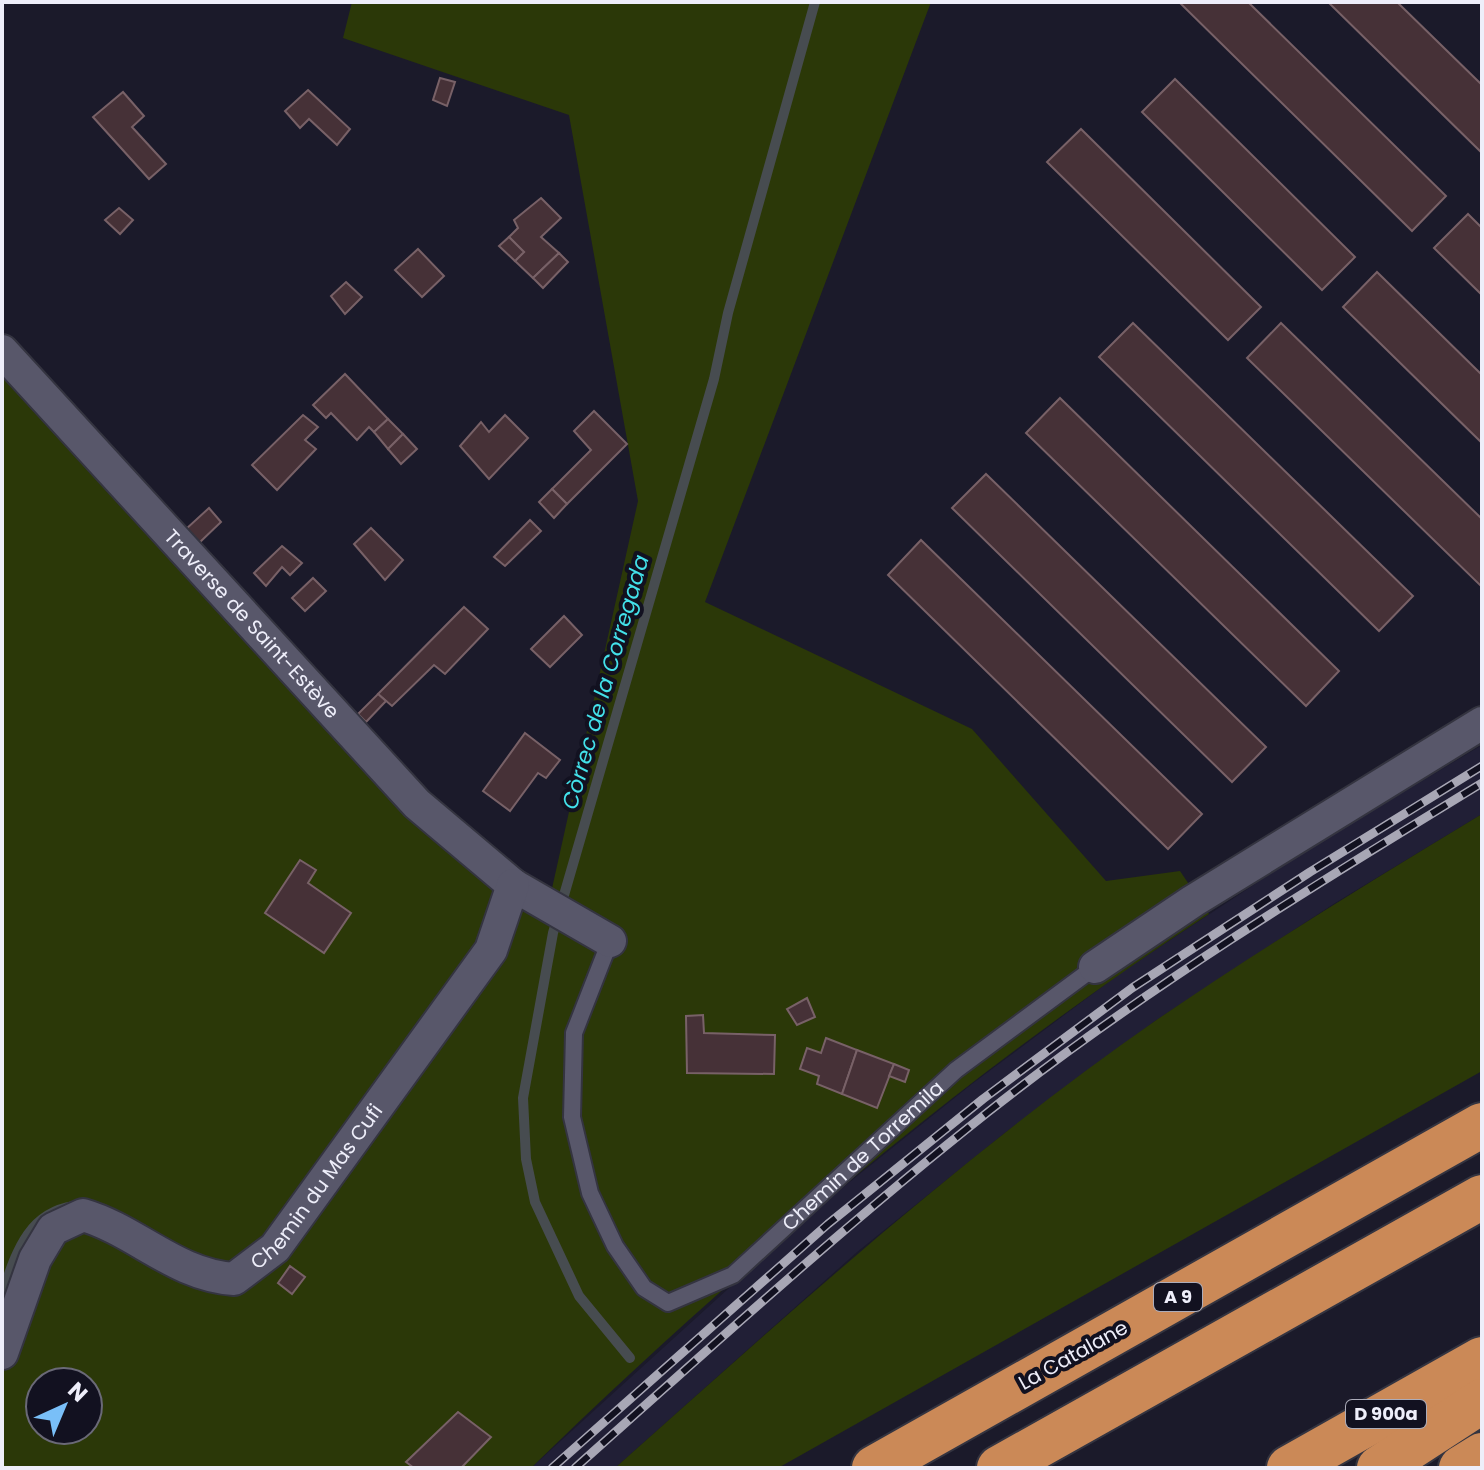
<svg xmlns="http://www.w3.org/2000/svg" width="1484" height="1470" font-family="Poppins,sans-serif">
	<style>
		.built { fill: #211f36 }
		.green { fill: #2b3808; fill-rule: evenodd }
		.lines { fill: none; stroke-linecap: round; stroke-linejoin: round }
		.stream { stroke: #474c50; stroke-width: 10 }
		.building { fill: #463137; stroke: #786167; stroke-width: 2 }
		.lane-casing { stroke: #343440; stroke-width: 20 }
		.street-casing { stroke: #343440; stroke-width: 36 }
		.highway-casing { stroke: #343440; stroke-width: 48 }
		.lane { stroke: #58576a; stroke-width: 16 }
		.street { stroke: #58576a; stroke-width: 32 }
		.highway { stroke: #cb8957; stroke-width: 44 }
		.rail-casing { stroke: #a8a7b5; stroke-width: 9 }
		.rail { stroke: #121120; stroke-width: 6; stroke-dasharray: 18; stroke-linecap: butt }
		.labels { text-anchor: middle; stroke-width: 8; stroke-linejoin: round; paint-order: stroke }
		.shield { fill: #121120; stroke: #acacb9; stroke-width: 2 }
		.shield-label { font-size: 18px; font-weight: bold; fill: #eeeefa }
		.street-label { font-size: 20px; fill: #eeeefa; stroke: #121120 }
		.water-label { font-size: 22px; font-style: italic; fill: #43e1ea; stroke: #121120 }
	</style>
	<rect width="100%" height="100%" fill="#1b1a2a"/>
	<path class="built" d="M1482 745V814L1335 903 1155 1021 1006 1132 857 1252 615 1468H531L816 1209 972 1084 1122 972 1302 853Z"/>
	<g class="green">
		<path d="M352 2H931L705 602 972 729 1106 881 1180 871 1209 914C965 1074 740 1265 531 1468H2V376L405 816 502 898 551 893 638 501 569 115 343 38ZM40 1382H88V1430H40Z"/>
		<path d="M1482 814V1071L778 1468H615C789 1313 963 1155 1155 1021 1261 948 1372 881 1482 814Z"/>
	</g>
	<g class="lines">
		<g class="stream">
			<path d="M2 1294C16 1254 27 1213 74 1206"/>
			<path d="M630 1358 579 1296 535 1202 526 1159 523 1098 553 933 714 379 728 313 815 2"/>
		</g>
	</g>
	<g class="building">
		<path d="M1179 2H1248L1446 196 1412 231Z"/>
		<path d="M1328 2H1397L1482 85V153Z"/>
		<path d="M440 78 455 82 447 106 433 100Z"/>
		<path d="M1175 79 1355 257 1322 290 1142 112Z"/>
		<path d="M308 90 350 129 337 145 309 119 300 128 285 111Z"/>
		<path d="M123 92 144 116 132 127 166 164 149 179 93 117Z"/>
		<path d="M1081 129 1261 307 1228 340 1047 162Z"/>
		<path d="M541 198 561 218 541 237 559 253 533 278 515 261 524 252 509 237 518 228 514 220Z"/>
		<path d="M119 208 133 220 120 234 105 220Z"/>
		<path d="M1468 214 1482 228V295L1434 248Z"/>
		<path d="M509 237 524 252 515 261 499 246Z"/>
		<path d="M418 249 444 276 422 297 395 270Z"/>
		<path d="M559 253 568 262 543 288 533 278Z"/>
		<path d="M1377 272 1482 375V443L1343 307Z"/>
		<path d="M346 282 362 297 345 314 331 296Z"/>
		<path d="M1133 323 1413 596 1379 631 1099 357Z"/>
		<path d="M1281 323 1482 519V587L1247 358Z"/>
		<path d="M345 374 388 419 374 432 369 427 357 440 331 413 326 418 313 405Z"/>
		<path d="M1060 398 1339 671 1306 706 1026 433Z"/>
		<path d="M594 411 627 444 567 504 552 489 591 450 574 431Z"/>
		<path d="M303 415 318 427 305 440 316 449 277 490 252 465Z"/>
		<path d="M505 415 528 438 489 479 460 446 481 422 489 432Z"/>
		<path d="M388 419 403 434 388 449 374 432Z"/>
		<path d="M403 434 417 449 401 464 388 449Z"/>
		<path d="M986 474 1266 747 1232 782 952 508Z"/>
		<path d="M552 489 567 504 554 518 539 502Z"/>
		<path d="M209 508 221 522 199 543 186 529Z"/>
		<path d="M530 520 541 531 505 566 494 557Z"/>
		<path d="M371 528 403 560 385 580 354 544Z"/>
		<path d="M921 540 1202 814 1168 849 888 575Z"/>
		<path d="M282 546 302 563 290 575 282 567 266 586 254 573Z"/>
		<path d="M313 578 326 591 305 611 292 598Z"/>
		<path d="M464 607 488 629 445 674 434 665 392 706 378 694Z"/>
		<path d="M564 616 582 635 550 667 531 649Z"/>
		<path d="M378 694 386 701 366 722 358 714Z"/>
		<path d="M525 733 560 760 546 778 538 773 510 811 483 791Z"/>
		<path d="M300 860 316 870 308 883 351 913 324 953 265 913Z"/>
		<path d="M807 998 815 1017 797 1025 787 1009Z"/>
		<path d="M703 1015 704 1033 775 1035 774 1074 687 1073 686 1016Z"/>
		<path d="M826 1038 857 1050 842 1094 817 1084 819 1076 800 1069 807 1048 821 1053Z"/>
		<path d="M857 1050 894 1064 877 1108 842 1094Z"/>
		<path d="M894 1064 909 1070 905 1082 889 1076Z"/>
		<path d="M290 1266 305 1277 292 1294 278 1283Z"/>
		<path d="M458 1412 491 1437 461 1468H414L406 1462Z"/>
	</g>
	<g class="lines">
		<defs>
			<g id="lane">
				<path id="s1" d="M610 941 574 1033 572 1117 590 1193 615 1246 644 1288 668 1303 733 1275 956 1070 1095 967"/>
			</g>
			<g id="street">
				<path id="s2" d="M2 351 417 804 513 885 610 941"/>
				<path d="M1095 967 1193 901 1482 723"/>
				<path id="s3" d="M2 1353 35 1259 53 1229 83 1215C137 1231 175 1275 234 1279L275 1248 491 950 513 885"/>
			</g>
			<g id="highway">
				<path d="M874 1468 1482 1125"/>
				<path d="M999 1468 1482 1197"/>
				<path d="M1289 1468 1482 1359"/>
				<path d="M1379 1468 1482 1401"/>
				<path d="M1461 1468 1482 1455"/>
			</g>
		</defs>
		<use href="#lane" class="lane-casing"/>
		<use href="#street" class="street-casing"/>
		<use href="#highway" class="highway-casing"/>
		<use href="#lane" class="lane"/>
		<use href="#street" class="street"/>
		<use href="#highway" class="highway"/>
		<defs>
			<g id="rail">
				<path d="M552 1468 828 1224 983 1099 1132 988 1310 872 1482 766"/>
				<path d="M575 1468C711 1347 845 1225 988 1112 1144 989 1313 886 1482 783"/>
			</g>
		</defs>
		<use href="#rail" class="rail-casing"/>
		<use href="#rail" class="rail"/>
	</g>
	<g class="labels">
		<g class="shield">
			<rect x="1154" y="1283" width="48" height="28" rx="6"/>
			<rect x="1346" y="1400" width="80" height="28" rx="6"/>
		</g>
		<g class="shield-label">
			<text x="1178" y="1303">A 9</text>
			<text x="1386" y="1420">D 900a</text>
		</g>
		<g class="street-label">
			<text dy="7" stroke="none"><textPath href="#s2" startOffset="370">Traverse de Saint-Estève</textPath></text>
			<text dy="7" stroke="none"><textPath href="#s1" startOffset="646">Chemin de Torremila</textPath></text>
			<text dy="7" stroke="none"><textPath href="#s3" startOffset="458">Chemin du Mas Cufi</textPath></text>
			<text transform="translate(1073 1355) rotate(-29)" y="7">La Catalane</text>
		</g>
		<g class="water-label">
			<text transform="translate(605 682) rotate(-74)" y="8">Còrrec de la Corregada</text>
		</g>
	</g>
	<rect width="1484" height="1470" fill="none" stroke="#eeeefa" stroke-width="8"/>
	<g transform="translate(64 1406) rotate(44)"><circle r="38" fill="#121120" stroke="#6a6977" stroke-width="2"/>
	<path d="M0-6L14 30L0 20L-14 30Z" fill="#79bff8"/>
	<text y="-12" font-size="22" font-weight="bold" text-anchor="middle" fill="#eeeefa">N</text>
	</g>
</svg>
